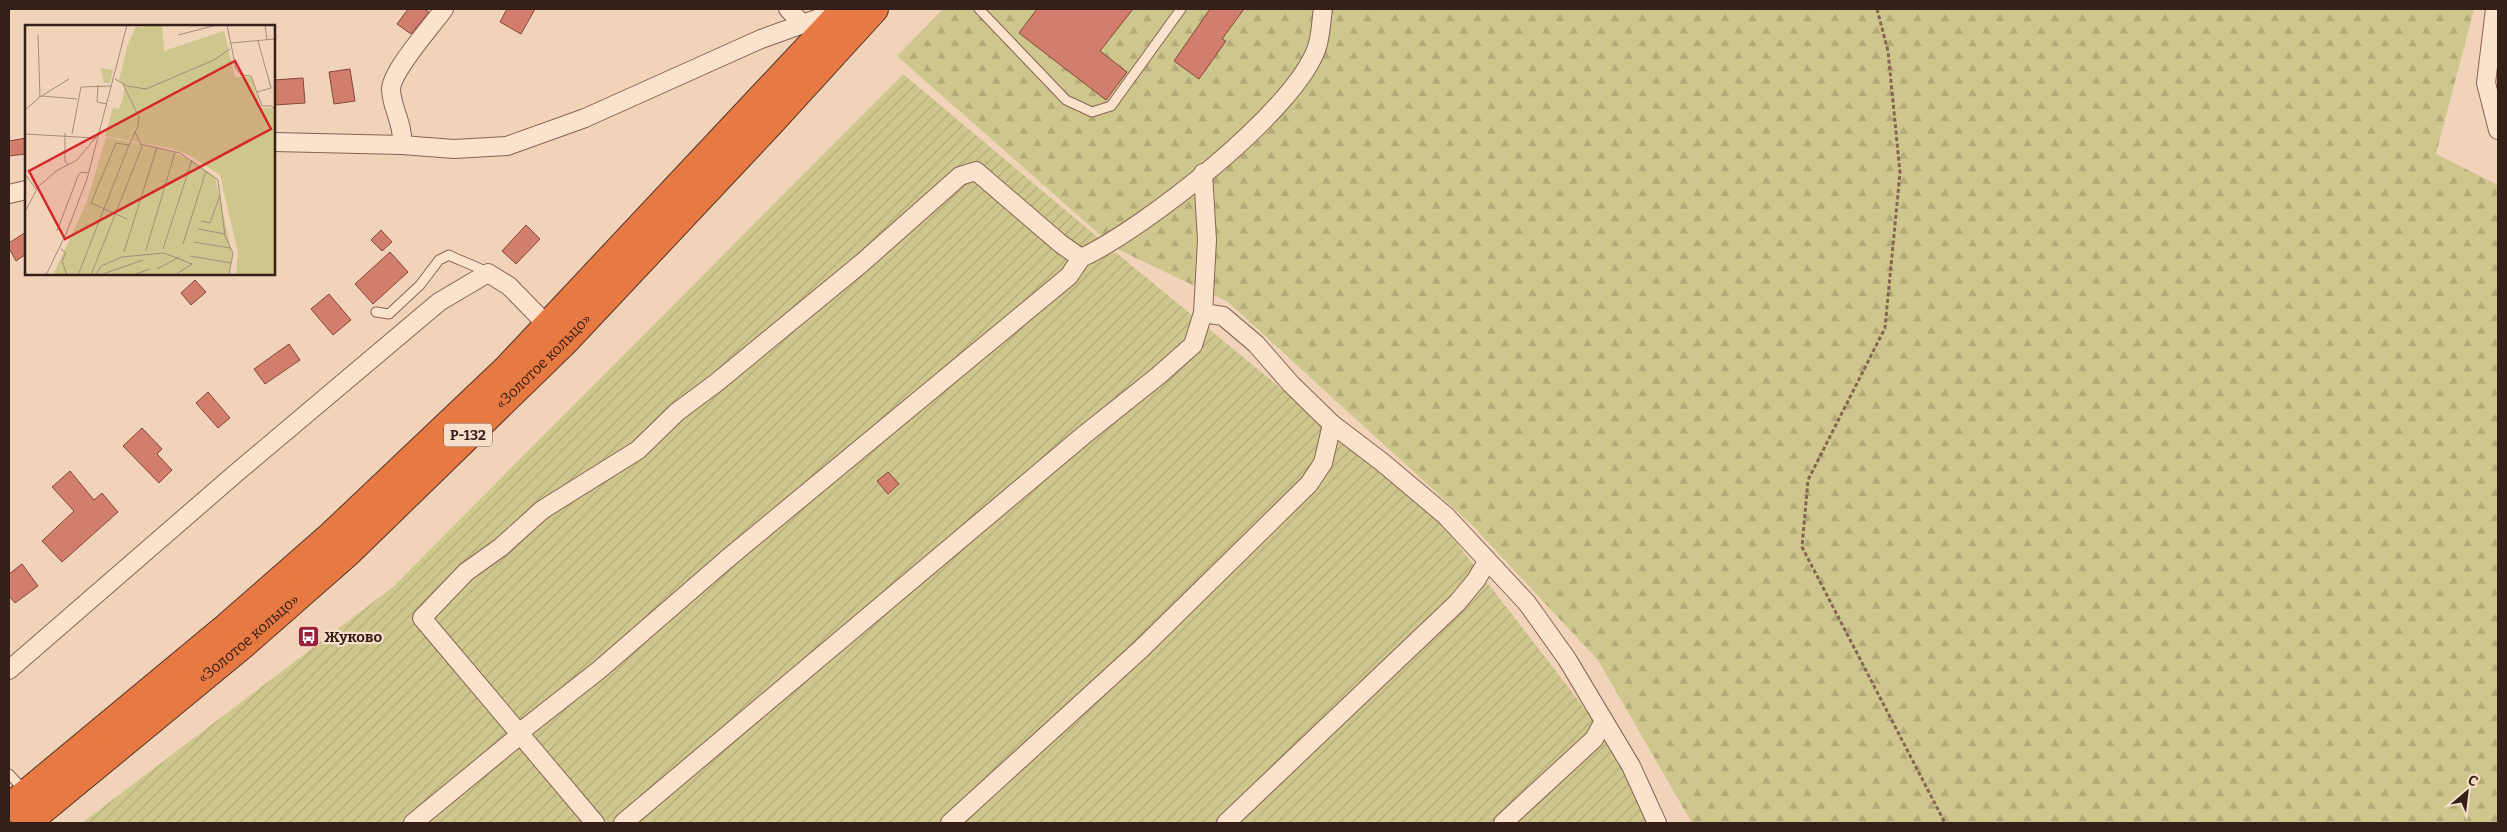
<svg xmlns="http://www.w3.org/2000/svg" width="2507" height="832" font-family="Bitter,serif">
	<style>
		.forest { fill: url(#forest-firs) }
		.garden { fill: url(#garden-furrows) }
		.building { fill: #d17f6c; stroke: #874538 }
		.lines { fill: none; stroke-linecap: round; stroke-linejoin: round }
		.lane-casing { stroke: #876353; stroke-width: 11 }
		.street-casing { stroke: #876353; stroke-width: 20 }
		.highway-casing { stroke: #543328; stroke-width: 30 }
		.path { stroke: #876353; stroke-width: 3; stroke-dasharray: 4 2.5; stroke-linecap: butt }
		.lane { stroke: #fbe2cc; stroke-width: 9 }
		.street { stroke: #fbe2cc; stroke-width: 18 }
		.highway { stroke: #e77942; stroke-width: 28 }
		.labels { text-anchor: middle; stroke-width: 4.5; stroke-linejoin: round; paint-order: stroke }
		.shield { fill: #f7dfc9; stroke: #6f594e; stroke-width: 1 }
		.shield-label { font-size: 14px; font-weight: bold; fill: #352019 }
		.street-label { font-size: 15px; fill: #352019; stroke: #f7dfc9 }
		.poi-label { font-size: 15px; font-weight: bold; fill: #352019; stroke: #f7dfc9; text-anchor: start }
		.inset-road { fill: none; stroke: #a58b79; stroke-width: 1 }
		.view { fill: #d62828; fill-opacity: 0.15; stroke: #d62828; stroke-width: 2.5 }
		.inset-edge { fill: none; stroke: #352019; stroke-width: 2.5 }
	</style>
	<defs>
		<pattern id="forest-firs" width="22" height="20" patternUnits="userSpaceOnUse" patternTransform="scale(1.25)"><rect width="22" height="20" fill="#cec78d"/><path d="M5 1l3.5 6h-7zM16 11l3.5 6h-7z" fill="#b2ab79"/></pattern>
		<pattern id="garden-furrows" width="10" height="10" patternUnits="userSpaceOnUse" patternTransform="scale(1.25)"><rect width="10" height="10" fill="#cec78d"/><path d="M-1 1l2-2M0 10L10 0M9 11l2-2" fill="none" stroke="#b2ab79"/></pattern>
	</defs>
	<rect width="100%" height="100%" fill="#f0d3b9"/>
	<path class="forest" d="M943 9H2474L2436 154 2498 185V823H1692L1598 660 1473 526 1228 302 1115 248 897 56Z"/>
	<path class="garden" d="M903 74 1114 251 1435 515 1620 754 1651 823H82L393 587Z"/>
	<g class="building">
		<path d="M408 9H424L429 12 411 34 397 24Z"/>
		<path d="M507 9H535L521 34 500 22Z"/>
		<path d="M1037 9H1133L1100 51 1127 72 1106 100 1019 33Z"/>
		<path d="M1210 9H1244L1222 39 1226 41 1199 79 1174 61Z"/>
		<path d="M350 69 355 101 334 104 329 72Z"/>
		<path d="M303 78 305 103 274 105V80Z"/>
		<path d="M26 138V154L9 156V141Z"/>
		<path d="M526 225 540 239 516 264 502 251Z"/>
		<path d="M381 230 392 242 382 251 371 240Z"/>
		<path d="M26 232V254L16 261 9 248V243Z"/>
		<path d="M390 252 408 272 373 304 355 284Z"/>
		<path d="M195 280 206 292 191 305 181 293Z"/>
		<path d="M329 294 351 320 333 335 311 309Z"/>
		<path d="M289 344 300 360 265 384 254 369Z"/>
		<path d="M208 392 230 418 218 428 196 403Z"/>
		<path d="M142 428 162 449 157 454 172 470 159 483 123 446Z"/>
		<path d="M70 471 94 500 102 493 118 512 62 562 42 541 74 511 52 487Z"/>
		<path d="M888 472 899 484 888 494 877 481Z"/>
		<path d="M22 564 38 586 15 603 9 596V574Z"/>
	</g>
	<g class="lines">
		<defs>
			<g id="lane">
				<path d="M979 9 1066 100 1092 112 1111 106 1181 9"/>
				<path d="M376 312 389 314 420 285 439 260 449 255C462 262 475 265 488 273"/>
				<path d="M9 774 26 792"/>
			</g>
			<g id="street">
				<path d="M788 9 803 24"/>
				<path d="M2495 9 2486 83 2498 130"/>
				<path d="M274 142 402 145 454 149 507 146 585 118 761 39 839 11"/>
				<path d="M402 145C404 124 391 107 391 89 392 70 432 26 444 9"/>
				<path d="M9 194 26 190"/>
				<path d="M1203 313 1223 316 1256 344 1291 384 1332 424 1382 462 1446 516 1527 603 1567 659 1631 766 1657 823"/>
				<path d="M9 670 235 474 439 302 488 273 509 286 548 326"/>
				<path d="M413 823 514 740 520 732 599 670 727 559 1069 276 1081 258"/>
				<path d="M595 823 422 618 466 572 501 547 542 510 638 450 677 412 716 383 863 262 960 176 976 171 1061 244 1081 258C1142 230 1297 110 1317 47 1321 35 1321 21 1323 9"/>
				<path d="M623 823 1084 435 1158 376 1193 345 1203 313 1207 240 1203 173"/>
				<path d="M950 823 1141 649 1309 484 1323 463 1332 424"/>
				<path d="M1226 823 1457 603 1476 580 1487 562"/>
				<path d="M1503 823 1594 739 1604 721"/>
			</g>
			<g id="highway">
				<path d="M9 808 227 627 332 535 506 370 845 9"/>
				<path id="s1" d="M26 823 241 646 347 553 565 341 769 124 874 9"/>
			</g>
		</defs>
		<use href="#lane" class="lane-casing"/>
		<use href="#street" class="street-casing"/>
		<use href="#highway" class="highway-casing"/>
		<path class="path" d="M1877 9 1888 51 1900 173 1885 328 1808 480 1802 547 1945 823"/>
		<use href="#lane" class="lane"/>
		<use href="#street" class="street"/>
		<use href="#highway" class="highway"/>
	</g>
	<defs>
		<symbol id="bus-square" viewBox="-11 -11 22 22"><rect x="-9" y="-9" width="18" height="18" rx="4" fill="#99203c" stroke="#f7dfc9"/><path d="M-5-6H5V4H4V6H2V4H-2V6H-4V4H-5ZM-3.5-4V0h7V-4ZM-3.5 1.2v1.5H-2V1.2ZM2 1.2v1.5H3.5V1.2Z" fill="#fff"/></symbol>
	</defs>
	<g fill-rule="evenodd">
		<use href="#bus-square" x="296" y="624" width="25" height="25"/>
	</g>
	<g class="labels">
		<rect class="shield" x="444" y="423.5" width="48" height="23" rx="4"/>
		<g class="shield-label">
			<text x="468" y="440">Р-132</text>
		</g>
		<g class="street-label">
			<text dy="5" stroke="none"><textPath href="#s1" startOffset="694">«Золотое кольцо»</textPath></text>
			<text dy="5" stroke="none"><textPath href="#s1" startOffset="289">«Золотое кольцо»</textPath></text>
		</g>
		<g class="poi-label">
			<text x="324" y="642">Жуково</text>
		</g>
	</g>
	<g transform="translate(25 25)">
		<rect width="250" height="250" fill="#f0d3b9"/>
		<path d="M119 0H137L139 26 199 6 210 52H226L236 83H247L250 88V250H211L213 228 195 150 164 130 148 124 80 111 88 83 94 84 98 73 100 61 94 55 102 22 111 1 118 3ZM76 43 88 45 85 58H79Z" fill="#cec78d"/>
		<path d="M81 112 144 125 170 137 190 152 207 228 204 250H28L62 176Z" fill="#cec78d"/>
		<path class="inset-road" d="M202 0 211 44 217 50 226 51 237 81H247L250 86M240 0 242 15M13 10 15 72 44 54M153 10 192 0M206 18 250 14M90 54 102 61 121 64 189 35 205 24M98 59 114 92 113 101 104 120 91 118 66 178 102 194M73 60 72 77 82 79M232 67 246 63 233 16M17 71 52 74M0 85 15 72M40 108V136L43 140M0 109 71 113M47 109 56 62 86 61M116 119 155 128 193 155 200 211 208 228 204 250M0 149 11 164M0 187 13 162 31 146 52 135 72 111M176 196 185 198 195 170M173 204 200 209M32 206 53 151 56 147 63 148M169 217 205 223M158 219 181 146M36 224 41 228 37 236 42 250M138 224 167 135M121 225 150 127M99 227 132 122M165 231 206 238M132 244 154 232M21 250 41 209 62 154 102 0M53 250 104 120M66 250 117 122 110 107M71 250 76 241 97 232 139 228 167 239 150 250M75 250 118 235M108 250 125 244"/>
		<path class="view" d="M210 36 246 104 40 214 4 146Z"/>
		<rect width="250" height="250" class="inset-edge"/>
	</g>
	<rect width="2507" height="832" fill="none" stroke="#352019" stroke-width="20"/>
	<g transform="translate(2467 792) rotate(28)" stroke="#f7dfc9" stroke-width="4" paint-order="stroke">
	<path d="M0-4L9 19L0 12L-9 19Z" fill="#352019"/>
	<text y="-8" font-size="14" font-weight="bold" text-anchor="middle" fill="#352019">С</text>
	</g>
</svg>
